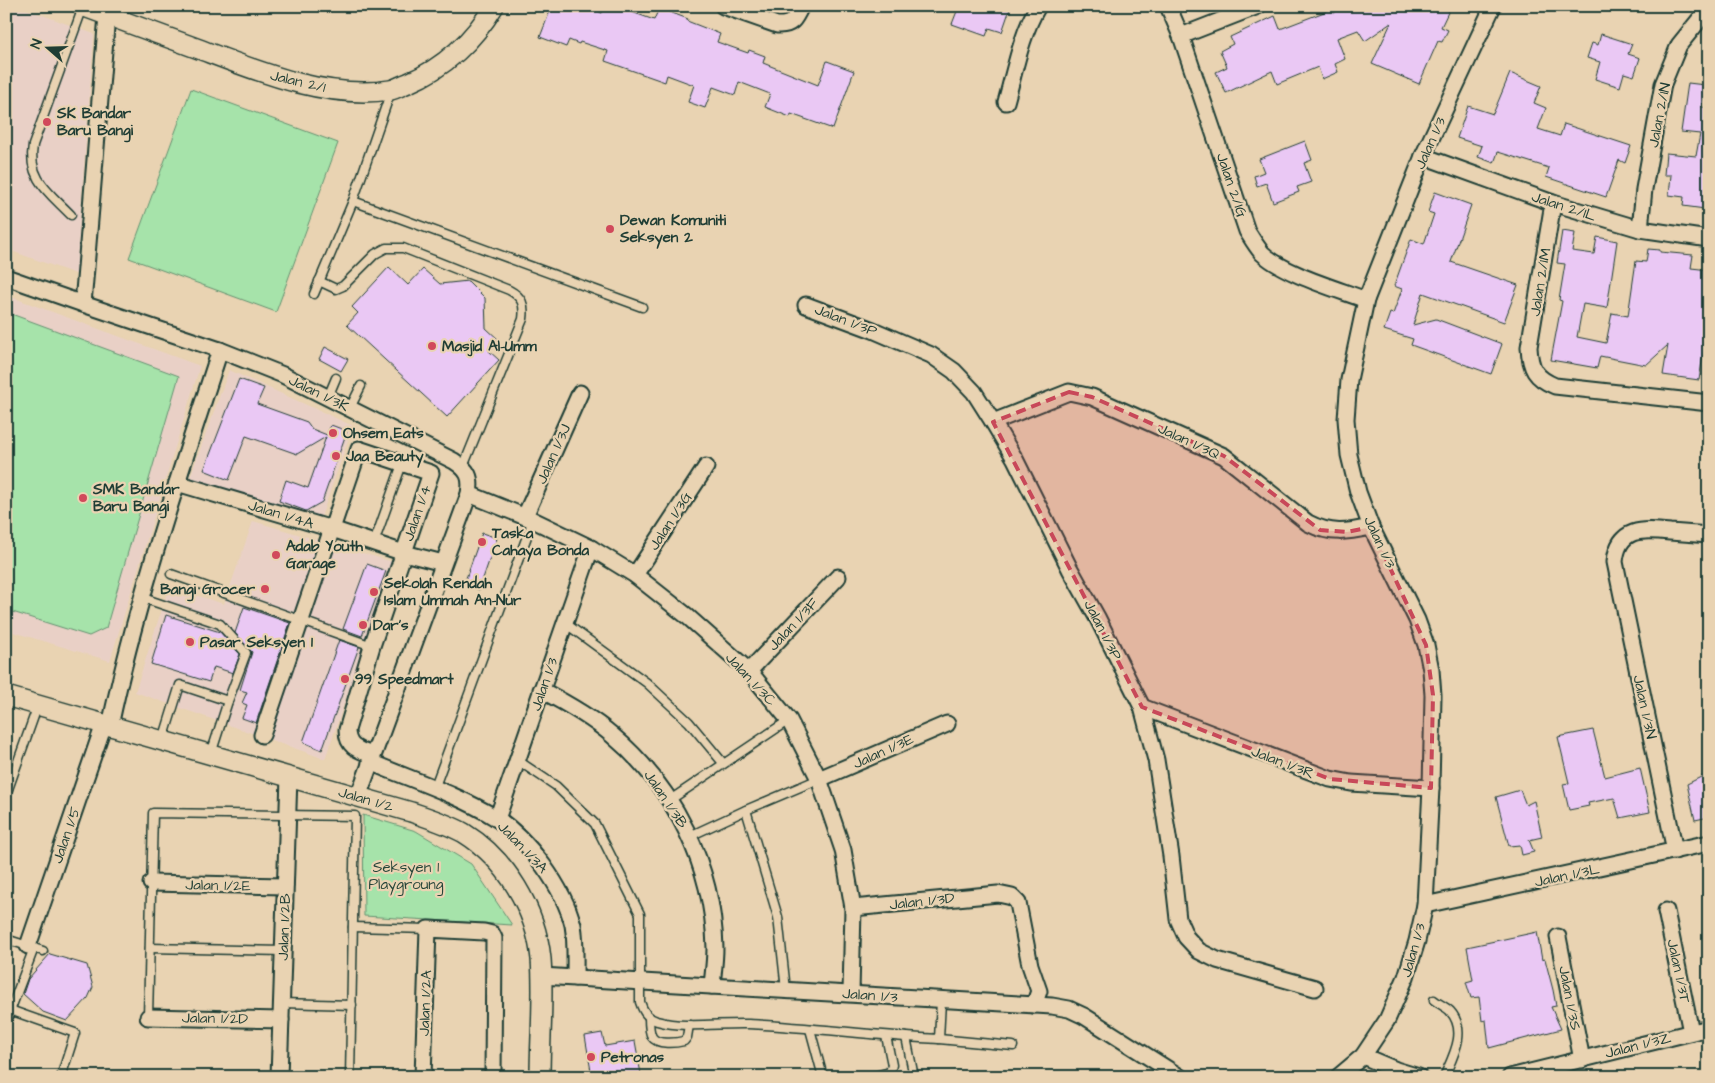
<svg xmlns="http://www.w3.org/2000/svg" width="1715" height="1083" font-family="'Architects Daughter',sans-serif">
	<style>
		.built { fill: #e9d0c6 }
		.green { fill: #a6e3aa; stroke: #62906f }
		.building { fill: #eac8f4; stroke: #1f3d34 }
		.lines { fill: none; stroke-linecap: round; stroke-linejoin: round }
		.service-casing { stroke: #1f3d34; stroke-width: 11 }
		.minor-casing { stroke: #1f3d34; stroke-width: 19 }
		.tertiary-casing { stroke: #1f3d34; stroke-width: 22 }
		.service { stroke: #e9d3b2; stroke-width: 8 }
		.minor { stroke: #e9d3b2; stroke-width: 15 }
		.tertiary { stroke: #e9d3b2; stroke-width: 19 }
		.marked { fill: #c84859; fill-opacity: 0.2; stroke: #c84859; stroke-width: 4; stroke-dasharray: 10 6; stroke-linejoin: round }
		.poi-dot { fill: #d1495b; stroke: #e9d3b2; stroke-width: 2 }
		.labels { text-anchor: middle; stroke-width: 4.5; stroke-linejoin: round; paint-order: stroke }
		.street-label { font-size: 15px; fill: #1f3d34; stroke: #e9d3b2 }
		.poi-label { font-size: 15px; font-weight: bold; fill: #1f3d34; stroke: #e9d3b2; text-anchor: start }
		.park-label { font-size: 15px; fill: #26453a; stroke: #e9d3b2 }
	</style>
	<rect width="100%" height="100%" fill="#e9d3b2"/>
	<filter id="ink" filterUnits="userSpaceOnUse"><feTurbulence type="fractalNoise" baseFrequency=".02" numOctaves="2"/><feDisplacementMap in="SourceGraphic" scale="10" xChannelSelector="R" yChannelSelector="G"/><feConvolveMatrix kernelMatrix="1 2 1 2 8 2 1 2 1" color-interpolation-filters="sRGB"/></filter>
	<g filter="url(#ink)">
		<g class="built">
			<path d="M6 6H18L94 34 76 274 6 249Z"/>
			<path d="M6 295 200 366 110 661 6 630Z"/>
			<path d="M229 370 353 426 320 520 189 480Z"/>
			<path d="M253 521 393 562 325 759 135 692 169 587 224 604Z"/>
		</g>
		<g class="green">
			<path d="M191 89 338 143 276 312 129 258Z"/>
			<path d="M6 312 179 376 106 628 89 636 6 610Z"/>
			<path d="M363 815 416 831 471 864 512 925 364 916Z"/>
		</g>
		<g class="building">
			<path d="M552 6H586L602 13 604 6H615L654 20 659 8 688 19 687 21 720 34 717 42 748 53 749 50 765 56 763 63 818 85 827 61 854 71 833 129 791 114 790 117 765 107 770 94 739 82 735 95 713 87 705 108 688 102 694 85 667 75 665 82 605 61 608 51 580 42 579 44 569 40 566 47 540 37Z"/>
			<path d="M959 6H1011L1002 32 989 28 986 36 952 24Z"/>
			<path d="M1343 6H1451L1441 27 1448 30 1442 42 1438 41 1419 84 1372 64 1391 23 1365 41 1358 30 1337 38 1345 59 1335 64 1338 72 1322 79 1318 67 1277 84 1272 71 1226 93 1216 72 1227 67 1220 51 1233 44 1230 37 1275 16 1280 29 1332 9 1334 13Z"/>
			<path d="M1601 34 1632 44 1628 54 1640 58 1634 76 1624 73 1620 87 1595 79 1600 62 1587 58 1592 43 1598 45Z"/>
			<path d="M1510 73 1541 86 1534 103 1546 108 1538 129 1560 136 1564 124 1631 146 1625 163 1619 160 1606 197 1546 177 1549 168 1498 152 1494 163 1478 157 1482 146 1457 138 1468 106 1493 114Z"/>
			<path d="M1688 83 1705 85 1702 107 1709 108V177L1705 209 1683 206 1684 197 1669 195 1671 175H1664L1666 153 1696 156 1700 134 1681 132Z"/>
			<path d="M1305 141 1312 160 1304 163 1311 182 1297 187 1299 192 1273 202 1266 183 1257 186 1254 176 1264 172 1259 159Z"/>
			<path d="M1435 192 1471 205 1451 262 1518 285 1504 322 1423 293 1413 325 1436 319 1502 344 1491 374 1411 345 1413 339 1384 330 1390 313 1393 314 1402 289 1394 286 1411 239 1424 244 1434 214 1428 212Z"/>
			<path d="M1562 231 1575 233 1572 251 1594 254 1597 237 1617 241 1607 308 1583 304 1577 337 1606 343 1612 313 1628 316 1636 261 1646 262 1648 249 1660 250V252L1693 255 1691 268 1709 270V318L1699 380 1663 375 1668 345 1646 365 1600 356 1597 368 1551 360 1562 301 1559 300 1565 264 1557 263Z"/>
			<path d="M389 267 408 285 423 269 440 284 468 281 485 298 486 328 499 340 489 351 499 360 447 417 347 325 358 313 352 307Z"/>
			<path d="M325 347 348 359 341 371 319 359Z"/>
			<path d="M239 379 264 388 257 404 307 422 312 429 327 435 331 425 347 431 322 502 306 511 279 501 286 480 308 488 326 437 297 454 246 436 229 480 204 470Z"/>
			<path d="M482 533 497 538 479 590 464 584Z"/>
			<path d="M367 564 386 571 362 636 343 629Z"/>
			<path d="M244 607 290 623 256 723 242 718 247 705 242 703 247 692 240 690 252 652 235 633Z"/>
			<path d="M166 615 220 632 240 654 233 673 214 667 209 682 151 664Z"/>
			<path d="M339 640 359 647 322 750 303 742Z"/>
			<path d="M1593 730 1605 777 1640 768 1650 812 1620 818 1614 798 1588 803 1589 806 1569 810 1563 784 1569 783 1558 737Z"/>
			<path d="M1709 773V817L1695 820 1687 784Z"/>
			<path d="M1520 790 1526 805 1534 801 1542 837 1529 840 1534 852 1522 855 1520 845 1509 846 1496 797Z"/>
			<path d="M1537 932 1542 960 1545 959 1553 990 1556 1006 1551 1007 1561 1029 1489 1048 1486 1020 1482 1021 1479 997 1471 998 1466 982 1473 980 1467 947Z"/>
			<path d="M50 954 87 965 93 987 88 998 67 1021 43 1012 23 994 28 979Z"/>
			<path d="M602 1033 605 1046 635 1041 641 1074 624 1077H592L585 1036Z"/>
		</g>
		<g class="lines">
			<defs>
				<g id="service">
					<path d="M353 201 642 307"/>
					<path d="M71 215C50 193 27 179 33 145L83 7"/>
					<path d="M319 281 336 289 343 286 375 254 386 248H403L509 290C522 297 525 304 523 319L463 467"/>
					<path d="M314 294 353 201 391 91"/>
					<path d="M328 397 336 378"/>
					<path d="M350 408 361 386"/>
					<path d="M374 543 402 464"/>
					<path d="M171 574 372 646"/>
					<path d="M143 598 220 624 246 653 228 701 180 685 163 740"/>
					<path d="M565 623 647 683 689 722 723 763"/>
					<path d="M211 754 228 701"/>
					<path d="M517 760 556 786 595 824 640 914V1002C643 1011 647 1018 657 1021 686 1029 718 1023 748 1024 812 1027 875 1036 939 1039L941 1001"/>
					<path d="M434 789 533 520"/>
					<path d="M6 795 38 705"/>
					<path d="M670 800 789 720"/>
					<path d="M746 810 778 917 786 990"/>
					<path d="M690 836 746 810 819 779"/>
					<path d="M353 927 428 929"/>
					<path d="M6 939 43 951"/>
					<path d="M150 948 283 951"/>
					<path d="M1434 1000C1439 1004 1446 1007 1450 1011 1468 1031 1453 1056 1444 1077"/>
					<path d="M282 1003 352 1005"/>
					<path d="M7 1009 75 1033 61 1077"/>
					<path d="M10 1011 34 948"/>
					<path d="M148 1017 153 813 355 816 350 1077"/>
					<path d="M649 1017C649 1023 649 1032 652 1037 657 1045 676 1043 684 1041L687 1037 689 1025"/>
					<path d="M810 1029 823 1077"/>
					<path d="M906 1037 914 1077"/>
					<path d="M939 1039 1013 1046"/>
					<path d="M871 1077 890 1072 892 1065 886 1036"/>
				</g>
				<g id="minor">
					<path d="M723 6 777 25C792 26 795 19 801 6"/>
					<path d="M1168 6 1181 36 1247 231C1252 239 1256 246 1262 253 1284 274 1337 289 1366 300"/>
					<path d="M1181 36 1258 6"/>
					<path d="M1006 102C1015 70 1021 35 1038 6"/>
					<path d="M1423 156 1553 203 1640 229 1709 239"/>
					<path d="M1553 203 1529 347C1530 368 1535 378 1555 386L1709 403"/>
					<path d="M1640 229 1644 189 1663 84 1679 45 1700 19 1709 14"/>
					<path d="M6 277 83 304 220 350 283 375 454 461C468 470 472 477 469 494L358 797"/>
					<path d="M83 304 107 15"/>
					<path d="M806 305 873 330 931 355 954 371 974 392 993 422 1015 459 1070 569 1098 619 1142 707 1156 760 1171 856 1178 919 1186 937 1199 951 1217 960 1315 988"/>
					<path d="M993 422 1069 392 1092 397 1224 456 1308 523C1331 535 1347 532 1371 527"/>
					<path d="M177 483 332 529 404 553 443 563"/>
					<path d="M469 494 533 520 591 548 635 575 687 616 749 671 789 720 819 779 843 850 853 908 851 993"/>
					<path d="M525 516 580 393"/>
					<path d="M635 575 706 467"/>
					<path d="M749 671 838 577"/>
					<path d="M541 690C566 703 591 717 612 735 675 788 713 866 715 948 715 961 713 974 712 986"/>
					<path d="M1142 707 1330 779 1351 783 1431 788"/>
					<path d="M110 726C137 598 180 474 220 350"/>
					<path d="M262 735 359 449 431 473 372 646 347 730C347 747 358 750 372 755"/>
					<path d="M370 762C412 780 457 794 496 818 528 839 564 888 573 925 576 942 575 961 575 978"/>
					<path d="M819 779 947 724"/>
					<path d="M497 819 591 548"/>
					<path d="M1675 851 1615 562C1618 527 1643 529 1670 532 1683 533 1696 534 1709 535"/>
					<path d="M151 883 285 886"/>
					<path d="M1425 905 1709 843"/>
					<path d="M853 908 998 894 1012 897 1018 903 1030 965 1039 991 1034 1005"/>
					<path d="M1666 911 1691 1032"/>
					<path d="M1558 937 1582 1060"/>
					<path d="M28 946 104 724"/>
					<path d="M541 976 1052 1006 1069 1009 1084 1016 1180 1077"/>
					<path d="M6 1014 8 1010"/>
					<path d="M148 1017 281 1020"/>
					<path d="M1363 1056 1396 1070 1419 1077"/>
					<path d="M279 1077 289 777"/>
					<path d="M423 1077 428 929 484 932 492 934 494 938 493 1077"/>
					<path d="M1338 1077 1363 1056 1387 1020 1406 977 1417 941 1425 905 1431 788 1433 695 1431 670 1426 645 1417 620 1371 527 1358 492 1349 455 1346 419 1349 380 1366 300 1423 156 1493 6"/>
					<path d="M1510 1077 1709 1028"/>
				</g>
				<g id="tertiary">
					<path d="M82 6C121 20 160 35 199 49 257 71 327 100 390 90 396 89 402 85 408 83 444 68 474 40 494 6"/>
					<path d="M6 696 411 812C429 818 448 824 464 833 506 859 536 909 541 959 544 997 540 1038 540 1077"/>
				</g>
			</defs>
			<use href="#service" class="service-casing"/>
			<use href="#minor" class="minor-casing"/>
			<use href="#tertiary" class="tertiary-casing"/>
			<use href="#service" class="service"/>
			<use href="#minor" class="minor"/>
			<use href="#tertiary" class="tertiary"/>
		</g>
	</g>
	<path class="marked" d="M1069 392 1092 397 1224 456 1320 530 1347 532 1371 527 1426 645 1433 695 1431 788 1330 779 1142 707 993 422Z"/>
	<g class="poi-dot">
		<circle cx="47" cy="122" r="5"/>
		<circle cx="610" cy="229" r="5"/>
		<circle cx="432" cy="346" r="5"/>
		<circle cx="333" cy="433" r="5"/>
		<circle cx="336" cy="456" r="5"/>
		<circle cx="83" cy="498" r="5"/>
		<circle cx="482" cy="542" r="5"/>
		<circle cx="276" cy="555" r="5"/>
		<circle cx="265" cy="589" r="5"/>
		<circle cx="374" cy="592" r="5"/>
		<circle cx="363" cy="625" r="5"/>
		<circle cx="190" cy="642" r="5"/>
		<circle cx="345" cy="679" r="5"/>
		<circle cx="591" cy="1057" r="5"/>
	</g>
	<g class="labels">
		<g class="street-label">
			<text transform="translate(298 81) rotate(13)" y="5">Jalan 2/1</text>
			<text transform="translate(1659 115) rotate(-79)" y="5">Jalan 2/1N</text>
			<text transform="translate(1430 143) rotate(-66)" y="5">Jalan 1/3</text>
			<text transform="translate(1232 185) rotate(71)" y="5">Jalan 2/1G</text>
			<text transform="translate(1564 206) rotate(18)" y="5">Jalan 2/1L</text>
			<text transform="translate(1540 282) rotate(-81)" y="5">Jalan 2/1M</text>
			<text transform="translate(846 320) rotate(21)" y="5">Jalan 1/3P</text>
			<text transform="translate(319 393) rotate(26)" y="5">Jalan 1/3K</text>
			<text transform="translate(1189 441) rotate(25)" y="5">Jalan 1/3Q</text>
			<text transform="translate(553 454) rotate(-66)" y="5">Jalan 1/3J</text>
			<text transform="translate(417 513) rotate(-71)" y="5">Jalan 1/4</text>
			<text transform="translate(281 514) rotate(17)" y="5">Jalan 1/4A</text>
			<text transform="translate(670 521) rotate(-57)" y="5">Jalan 1/3G</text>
			<text transform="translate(1380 542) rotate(65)" y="5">Jalan 1/3</text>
			<text transform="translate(793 624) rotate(-47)" y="5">Jalan 1/3F</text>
			<text transform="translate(1103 630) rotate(63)" y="5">Jalan 1/3P</text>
			<text transform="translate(751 679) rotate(47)" y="5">Jalan 1/3C</text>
			<text transform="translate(544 684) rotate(-71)" y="5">Jalan 1/3</text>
			<text transform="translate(1645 707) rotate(78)" y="5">Jalan 1/3N</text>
			<text transform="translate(883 751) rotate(-24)" y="5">Jalan 1/3E</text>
			<text transform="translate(1283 762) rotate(21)" y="5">Jalan 1/3R</text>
			<text transform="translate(366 799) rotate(16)" y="5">Jalan 1/2</text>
			<text transform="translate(666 799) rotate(56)" y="5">Jalan 1/3B</text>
			<text transform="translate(66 835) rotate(-71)" y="5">Jalan 1/5</text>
			<text transform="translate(523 847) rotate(46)" y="5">Jalan 1/3A</text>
			<text transform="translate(1567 875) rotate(-12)" y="5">Jalan 1/3L</text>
			<text transform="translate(218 885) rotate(1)" y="5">Jalan 1/2E</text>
			<text transform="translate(922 901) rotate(-6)" y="5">Jalan 1/3D</text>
			<text transform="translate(284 927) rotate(-88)" y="5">Jalan 1/2B</text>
			<text transform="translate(1413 950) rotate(-74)" y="5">Jalan 1/3</text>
			<text transform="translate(1679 971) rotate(78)" y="5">Jalan 1/3T</text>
			<text transform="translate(870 995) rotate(4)" y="5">Jalan 1/3</text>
			<text transform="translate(1570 998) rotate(79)" y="5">Jalan 1/3S</text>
			<text transform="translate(425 1003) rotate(-88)" y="5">Jalan 1/2A</text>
			<text transform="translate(215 1018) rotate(1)" y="5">Jalan 1/2D</text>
			<text transform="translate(1638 1045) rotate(-14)" y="5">Jalan 1/3Z</text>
		</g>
		<g class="poi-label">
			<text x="57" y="118">SK Bandar<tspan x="57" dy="17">Baru Bangi</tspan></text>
			<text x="620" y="225">Dewan Komuniti<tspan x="620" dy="17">Seksyen 2</tspan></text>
			<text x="442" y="351">Masjid Al-Umm</text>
			<text x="343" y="438">Ohsem Eats</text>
			<text x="346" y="461">Jaa Beauty</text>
			<text x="93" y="494">SMK Bandar<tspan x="93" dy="17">Baru Bangi</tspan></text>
			<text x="492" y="538">Taska<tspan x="492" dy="17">Cahaya Bonda</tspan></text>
			<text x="286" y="551">Adab Youth<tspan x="286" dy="17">Garage</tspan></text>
			<text x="384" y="588">Sekolah Rendah<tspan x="384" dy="17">Islam Ummah An-Nur</tspan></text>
			<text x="255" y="594" text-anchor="end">Bangi Grocer</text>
			<text x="373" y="630">Dar's</text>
			<text x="200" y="647">Pasar Seksyen 1</text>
			<text x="355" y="684">99 Speedmart</text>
			<text x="601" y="1062">Petronas</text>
		</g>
		<g class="park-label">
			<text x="406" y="872">Seksyen 1<tspan x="406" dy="17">Playgroung</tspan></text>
		</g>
	</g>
	<rect width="1715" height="1083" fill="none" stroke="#e9d3b2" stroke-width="25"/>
	<rect x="12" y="12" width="1690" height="1058" fill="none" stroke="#1f3d34" stroke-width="2" filter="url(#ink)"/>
	<g transform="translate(48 48) rotate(290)" stroke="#e9d3b2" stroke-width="4" paint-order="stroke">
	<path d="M0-4L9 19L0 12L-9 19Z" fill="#1f3d34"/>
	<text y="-8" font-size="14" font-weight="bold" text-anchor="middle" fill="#1f3d34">N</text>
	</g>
</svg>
